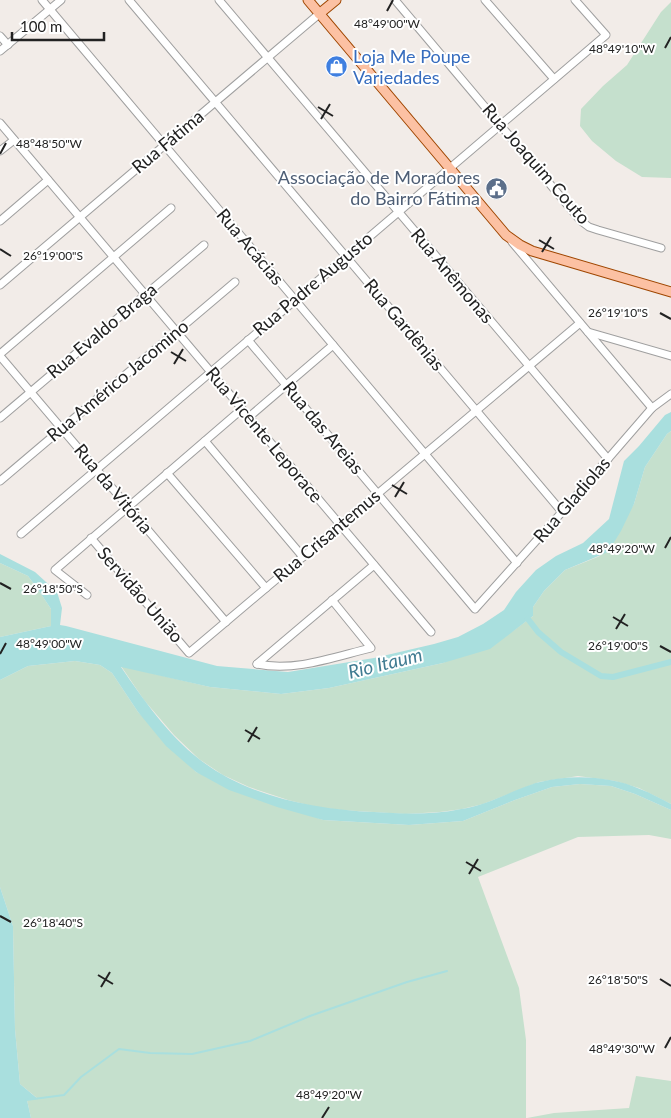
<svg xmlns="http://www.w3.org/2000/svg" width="671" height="1118" font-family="Lato,sans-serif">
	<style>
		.wetland { fill: #c5e0cd }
		.water { fill: #a9dfde }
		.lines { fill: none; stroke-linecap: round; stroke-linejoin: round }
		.stream { stroke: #a9dfde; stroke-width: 2 }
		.canal { stroke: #a9dfde; stroke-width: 6 }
		.minor-casing { stroke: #9f9f9f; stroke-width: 9 }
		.major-casing { stroke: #9f4600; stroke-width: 11 }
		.minor { stroke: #fff; stroke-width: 7 }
		.major { stroke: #fcc1a3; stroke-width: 9 }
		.ticks { fill: none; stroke: #222; stroke-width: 2 }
		.labels { text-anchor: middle; stroke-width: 4; stroke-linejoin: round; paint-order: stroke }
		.shop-label { font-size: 18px; fill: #366cbe; stroke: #fff; text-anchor: start }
		.street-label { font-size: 18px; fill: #222; stroke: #fff }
		.service-label { font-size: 18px; fill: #4e5e75; stroke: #fff; text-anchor: end }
		.water-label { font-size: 19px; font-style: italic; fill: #417c92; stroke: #fff }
		.ticks-label { font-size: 12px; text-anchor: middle; fill: #222; stroke: #fff; stroke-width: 4; stroke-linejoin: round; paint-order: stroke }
	</style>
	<rect width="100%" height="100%" fill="#f2ece8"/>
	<g class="wetland">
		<path d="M671 2V178L642 177 616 161 592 141 580 126 581 109 603 86 627 65 661 12Z"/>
		<path d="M671 431V804L639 788 615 781 578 776 539 782 483 804 462 809 440 812 405 814 341 810 316 807 288 800 249 787 223 775 199 759 174 735 144 700 121 666 210 687 281 694 329 688 443 663 513 631 533 616V607L544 591 565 570 600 556 634 504 645 467 667 434Z"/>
		<path d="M0 563 28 576 37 588 51 609V626L0 637Z"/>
		<path d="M75 661 100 665 112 673 138 712 196 772 323 820 409 825 463 821 515 800 552 787 580 784 611 786 635 794 671 810V839L649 835 578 837 478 877 519 988 526 1040V1118H31L27 1100 37 1098 20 1084 15 1029 13 926 0 887V680L28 666Z"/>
		<path d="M636 1076 671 1081V1118H527L554 1113 629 1108Z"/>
	</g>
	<g class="water">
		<path d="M671 412V431L667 434 645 467 634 504 621 531 608 552 565 570 544 591 533 607V616L490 649 443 663 329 688 281 694 210 687 121 667C143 699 168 735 199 759 248 797 314 809 374 812 403 814 433 815 461 809 482 806 502 796 522 788 528 786 534 783 540 782 571 774 611 776 640 789 651 793 661 799 671 804V810L635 794 611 786 580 784 552 787 515 800 463 821 409 825 323 820 277 807 229 790 196 772 166 746 138 712 112 673 100 665 75 661 28 666 0 680V637L51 626V609L37 588 28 576 0 563V554L35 572 57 592 62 608 60 625 66 626 217 666 288 672 374 658 434 644 458 637 483 624 504 610 516 592 536 570 556 556 583 543 609 519 624 461 639 446 665 415Z"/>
		<path d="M0 887 13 926 15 1029 20 1084 38 1099 27 1100 31 1118H0Z"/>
	</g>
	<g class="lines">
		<path class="stream" d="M26 1100 64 1095 81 1077 119 1049 150 1053 192 1054 250 1041 310 1016 407 982 447 971"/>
		<path class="canal" d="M528 619 538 632 561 652 601 676 613 677 671 662"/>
		<defs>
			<g id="minor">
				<path d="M42 0 517 563"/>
				<path d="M129 0 562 512"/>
				<path d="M219 0 608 459"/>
				<path d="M395 0 581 221 589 227 598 230 661 248"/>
				<path d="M485 0 554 79"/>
				<path d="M0 36 8 45"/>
				<path d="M0 51 61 0"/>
				<path d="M0 123 431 632"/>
				<path d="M0 151 14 140"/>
				<path d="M0 221 48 180"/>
				<path d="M512 242 652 408"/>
				<path d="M0 285 319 14"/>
				<path d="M588 332 671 356"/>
				<path d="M248 340 475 609 562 512 652 408 671 394"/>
				<path d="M0 354 171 208"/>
				<path d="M0 356 226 622"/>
				<path d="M249 417 333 345"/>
				<path d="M0 418 204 245"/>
				<path d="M205 441 303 557"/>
				<path d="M167 473 266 588"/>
				<path d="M0 481 235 282"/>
				<path d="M21 534 606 35 575 0"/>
				<path d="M91 538 189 653 580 323"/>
				<path d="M87 595 55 570 242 409"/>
				<path d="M257 664C295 672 334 657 371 648L332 600"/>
				<path d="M257 664 374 565"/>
			</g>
			<g id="major">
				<path d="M308 0 506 235 520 245 532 251 671 292"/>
				<path d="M319 14 336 0"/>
			</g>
		</defs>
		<use href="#minor" class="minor-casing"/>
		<use href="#major" class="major-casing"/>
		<use href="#minor" class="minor"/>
		<use href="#major" class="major"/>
	</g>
	<path class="ticks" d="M387 11 393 0M665 48 671 37M318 107 333 116M321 119 330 104M0 154 6 143M539 240 554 249M0 249 11 256M542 252 551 237M660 313 671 319M171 352 186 361M174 364 183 349M392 485 407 494M395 497 404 482M665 548 671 537M0 583 11 589M613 617 628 626M616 629 625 614M660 646 671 652M0 654 6 643M245 730 260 739M248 742 257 727M466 862 481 871M469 874 478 859M0 916 11 922M98 975 113 984M660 979 671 986M101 987 110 972M665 1048 671 1037M322 1118 329 1107"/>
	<defs>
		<symbol id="shop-disc" viewBox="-11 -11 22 22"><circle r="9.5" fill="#3f7fe0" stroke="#fff"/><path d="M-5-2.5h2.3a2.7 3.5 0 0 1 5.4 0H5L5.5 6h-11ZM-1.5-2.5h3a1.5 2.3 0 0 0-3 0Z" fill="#fff"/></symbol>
		<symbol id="civic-disc" viewBox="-11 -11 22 22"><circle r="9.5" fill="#5c6f8a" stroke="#fff"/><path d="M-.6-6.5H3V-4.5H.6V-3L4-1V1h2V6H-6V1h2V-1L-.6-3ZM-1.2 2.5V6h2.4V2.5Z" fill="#fff"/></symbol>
	</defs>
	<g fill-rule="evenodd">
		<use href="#shop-disc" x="324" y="54" width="25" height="25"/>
		<use href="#civic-disc" x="484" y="176" width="25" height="25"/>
	</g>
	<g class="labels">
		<g class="shop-label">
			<text x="353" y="63">Loja Me Poupe<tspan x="353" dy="21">Variedades</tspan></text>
		</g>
		<g class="street-label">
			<text transform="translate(168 142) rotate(-40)" y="6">Rua Fátima</text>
			<text transform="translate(536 164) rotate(49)" y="6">Rua Joaquim Couto</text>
			<text transform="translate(250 247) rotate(50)" y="6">Rua Acácias</text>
			<text transform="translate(452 276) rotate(50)" y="6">Rua Anêmonas</text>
			<text transform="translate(313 284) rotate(-40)" y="6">Rua Padre Augusto</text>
			<text transform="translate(404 325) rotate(50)" y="6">Rua Gardênias</text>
			<text transform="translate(102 331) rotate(-40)" y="6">Rua Evaldo Braga</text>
			<text transform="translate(118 381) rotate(-40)" y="6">Rua Américo Jacomino</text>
			<text transform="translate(323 428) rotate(50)" y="6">Rua das Areias</text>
			<text transform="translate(264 435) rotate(50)" y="6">Rua Vicente Leporace</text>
			<text transform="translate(113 489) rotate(50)" y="6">Rua da Vitória</text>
			<text transform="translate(572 500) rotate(-49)" y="6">Rua Gladiolas</text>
			<text transform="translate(327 536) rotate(-40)" y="6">Rua Crisantemus</text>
			<text transform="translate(140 595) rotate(49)" y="6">Servidão União</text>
		</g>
		<g class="service-label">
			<text x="480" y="184">Associação de Moradores<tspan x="480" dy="21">do Bairro Fátima</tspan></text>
		</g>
		<g class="water-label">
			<text transform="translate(385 663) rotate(-14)" y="7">Rio Itaum</text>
		</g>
	</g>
	<g class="ticks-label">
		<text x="387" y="28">48°49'00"W</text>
		<text x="622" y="53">48°49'10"W</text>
		<text x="49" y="148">48°48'50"W</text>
		<text x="53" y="260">26°19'00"S</text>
		<text x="618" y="317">26°19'10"S</text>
		<text x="622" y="553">48°49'20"W</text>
		<text x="53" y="593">26°18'50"S</text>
		<text x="49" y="648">48°49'00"W</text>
		<text x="618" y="650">26°19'00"S</text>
		<text x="53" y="927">26°18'40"S</text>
		<text x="618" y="984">26°18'50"S</text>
		<text x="622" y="1053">48°49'30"W</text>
		<text x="329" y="1099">48°49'20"W</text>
	</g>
	<path d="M12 32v8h92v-8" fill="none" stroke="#222222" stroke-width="2.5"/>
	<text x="20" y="32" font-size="15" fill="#222222" stroke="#ffffff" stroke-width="4" paint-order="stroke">100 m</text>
</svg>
